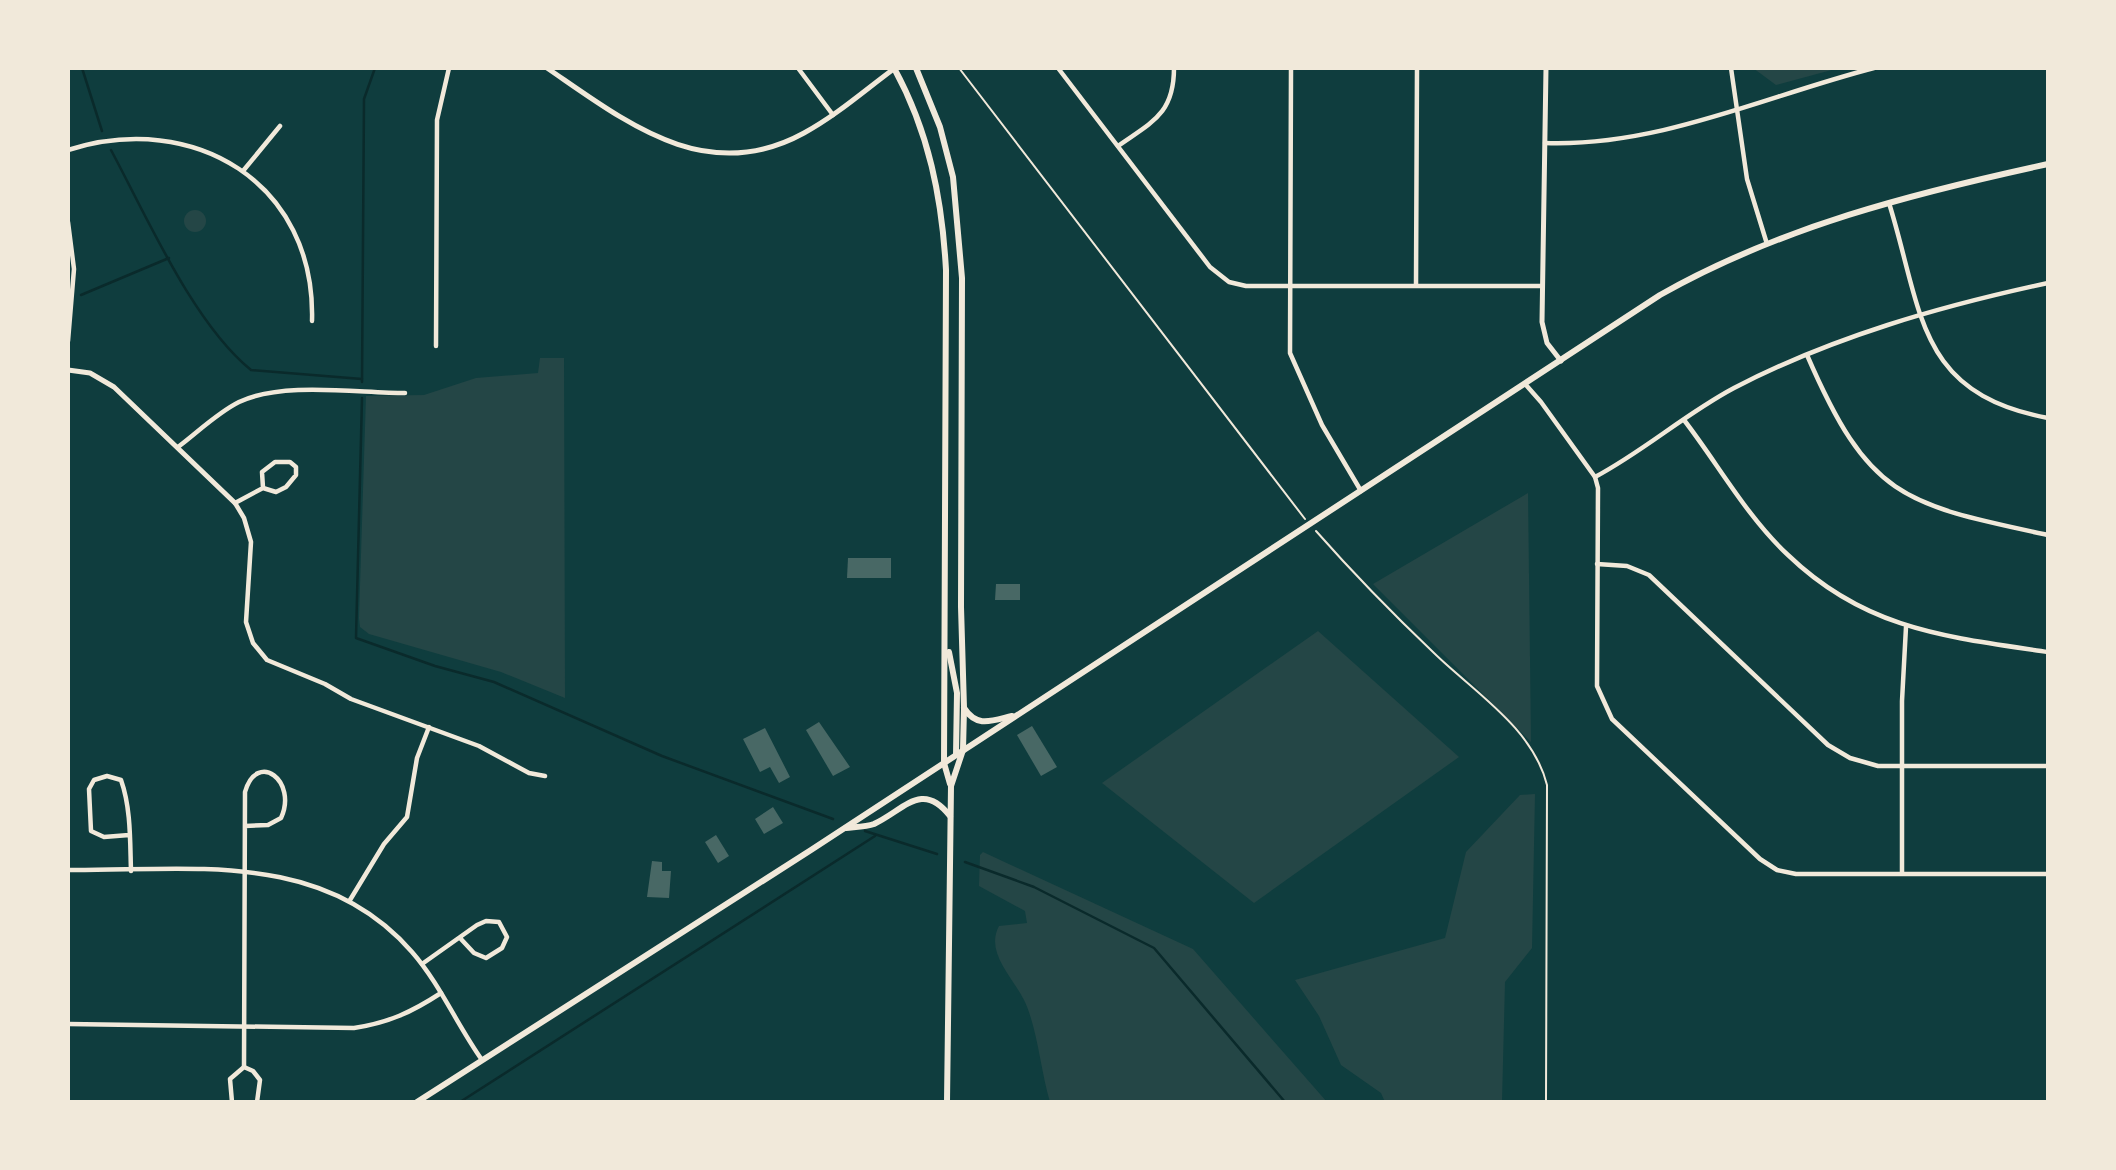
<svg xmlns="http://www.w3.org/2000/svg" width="2116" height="1170" font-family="'Fira Sans Condensed',sans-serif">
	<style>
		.green { fill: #244646 }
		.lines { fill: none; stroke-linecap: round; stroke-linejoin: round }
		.stream { stroke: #0a2a2b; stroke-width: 2.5 }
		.building { fill: #486865 }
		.path { stroke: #f1e9da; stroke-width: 2 }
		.minor { stroke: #f1e9da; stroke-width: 4.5 }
		.tertiary { stroke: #f1e9da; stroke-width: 5 }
		.primary { stroke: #f1e9da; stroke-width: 6 }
	</style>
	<rect width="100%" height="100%" fill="#0f3d3e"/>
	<g class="green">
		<path d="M1753 68H1839L1776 85Z"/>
		<circle cx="195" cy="221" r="11"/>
		<path d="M540 358H564L565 698 501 672 369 634 360 627 359 618 366 396 424 395 476 378 538 373Z"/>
		<path d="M1528 493 1531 742 1373 584Z"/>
		<path d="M1318 631 1459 757 1254 903 1102 783Z"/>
		<path d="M1535 794 1532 948 1505 982 1502 1102H1385L1381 1093 1341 1065 1319 1016 1295 980 1445 938 1466 852 1520 795Z"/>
		<path d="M983 852 1193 949 1327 1102H1050C1041 1072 1037 1026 1024 1000 1012 976 985 952 999 926L1027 923 1025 911 979 886 980 855Z"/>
	</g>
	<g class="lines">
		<g class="stream">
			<path d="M82 68 102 131"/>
			<path d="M111 150C147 217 193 323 251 370L362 379"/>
			<path d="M81 295 169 258"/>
			<path d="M362 382 364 99 375 68"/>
			<path d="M362 398 356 638 435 666 494 682 662 756 833 819"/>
			<path d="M865 831 937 854"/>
			<path d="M965 862 1034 887 1154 948 1285 1102"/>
			<path d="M460 1102 875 836"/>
		</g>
	</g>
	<g class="building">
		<path d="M848 558H891V578H847Z"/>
		<path d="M996 584H1020V600H995Z"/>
		<path d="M819 722 850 767 833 776 806 730Z"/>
		<path d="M1032 726 1057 767 1041 776 1017 735Z"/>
		<path d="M765 728 790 777 779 783 770 767 760 772 743 739Z"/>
		<path d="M773 807 783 823 764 834 755 819Z"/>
		<path d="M716 835 729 856 718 863 705 842Z"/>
		<path d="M652 861 662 862V871H671L669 898 647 897Z"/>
	</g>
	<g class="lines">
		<g class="path">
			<path d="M959 68 1305 519"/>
			<path d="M1316 531C1353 573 1393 614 1434 653 1474 692 1533 728 1547 785L1546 1102"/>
		</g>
		<g class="minor">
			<path d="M798 68 833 115"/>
			<path d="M1058 68 1210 267 1229 282 1246 286H1542"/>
			<path d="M1291 68 1290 353 1322 425 1361 491"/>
			<path d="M1731 68 1747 179 1767 244"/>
			<path d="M1545 143C1659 147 1765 96 1874 68"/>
			<path d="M1118 146C1152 122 1174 114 1174 68"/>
			<path d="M68 150C194 110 316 183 312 321"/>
			<path d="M243 171 280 126"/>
			<path d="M1889 203C1923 312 1916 393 2048 418"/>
			<path d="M68 222 74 269 68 341"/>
			<path d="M1416 285 1417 68"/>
			<path d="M436 346 437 120 449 68"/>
			<path d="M1807 355C1869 498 1902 504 2048 535"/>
			<path d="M1526 385 1541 402 1595 477 1598 488 1597 686 1612 719 1760 859 1777 870 1796 874H2048"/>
			<path d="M1684 420C1718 464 1747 517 1788 555 1866 630 1947 637 2048 652"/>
			<path d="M178 447C198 432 217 413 239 402 283 381 357 393 405 393"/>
			<path d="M1595 477C1644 451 1685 414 1734 388 1832 337 1941 306 2048 283"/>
			<path d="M263 488 262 472 275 462H290L296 467V475L286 487 276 492 263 488 235 503 244 518 251 542 246 622 253 643 267 660 325 684 351 699 479 746 529 773 545 776"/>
			<path d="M1597 564 1627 566 1649 575 1828 745 1850 758 1878 766H2048"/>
			<path d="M129 835 104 837 91 831 89 789 94 780 107 776 121 780C131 808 130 841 131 871"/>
			<path d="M68 870C191 871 323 849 412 952 440 984 457 1025 482 1060"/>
			<path d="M1902 873V701L1906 627"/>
			<path d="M350 900 384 844 407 817 417 758 429 727"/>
			<path d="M422 964 477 925 486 921 499 922 507 937 502 948 486 958 474 953 460 938"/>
			<path d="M68 1024 354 1028C388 1023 412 1012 441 993"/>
			<path d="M244 1067 245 792C257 750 298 781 281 818L268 825 245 826"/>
			<path d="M232 1102 230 1079 244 1067 253 1071 260 1080 257 1102"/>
		</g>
		<g class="tertiary">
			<path d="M547 68C626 122 706 187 804 133 837 115 865 90 895 68"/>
			<path d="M1546 68 1542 322 1547 343 1561 361"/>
			<path d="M68 370 90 373 114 387 235 503"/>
		</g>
		<g class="primary">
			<path d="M894 68C929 132 942 198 946 270L944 763 950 784"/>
			<path d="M916 68 940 127 953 177 962 278 961 607 964 708 963 750 951 786 947 1102"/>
			<path d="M949 652 957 693 956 755"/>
			<path d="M964 708C977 728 991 721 1012 716"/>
			<path d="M846 828C854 827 866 827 874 824 904 810 922 780 950 816"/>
			<path d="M417 1102 811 850 1660 295C1780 227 1914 193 2048 164"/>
		</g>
	</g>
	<rect width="2116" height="1170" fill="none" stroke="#f1e9da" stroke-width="140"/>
</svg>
